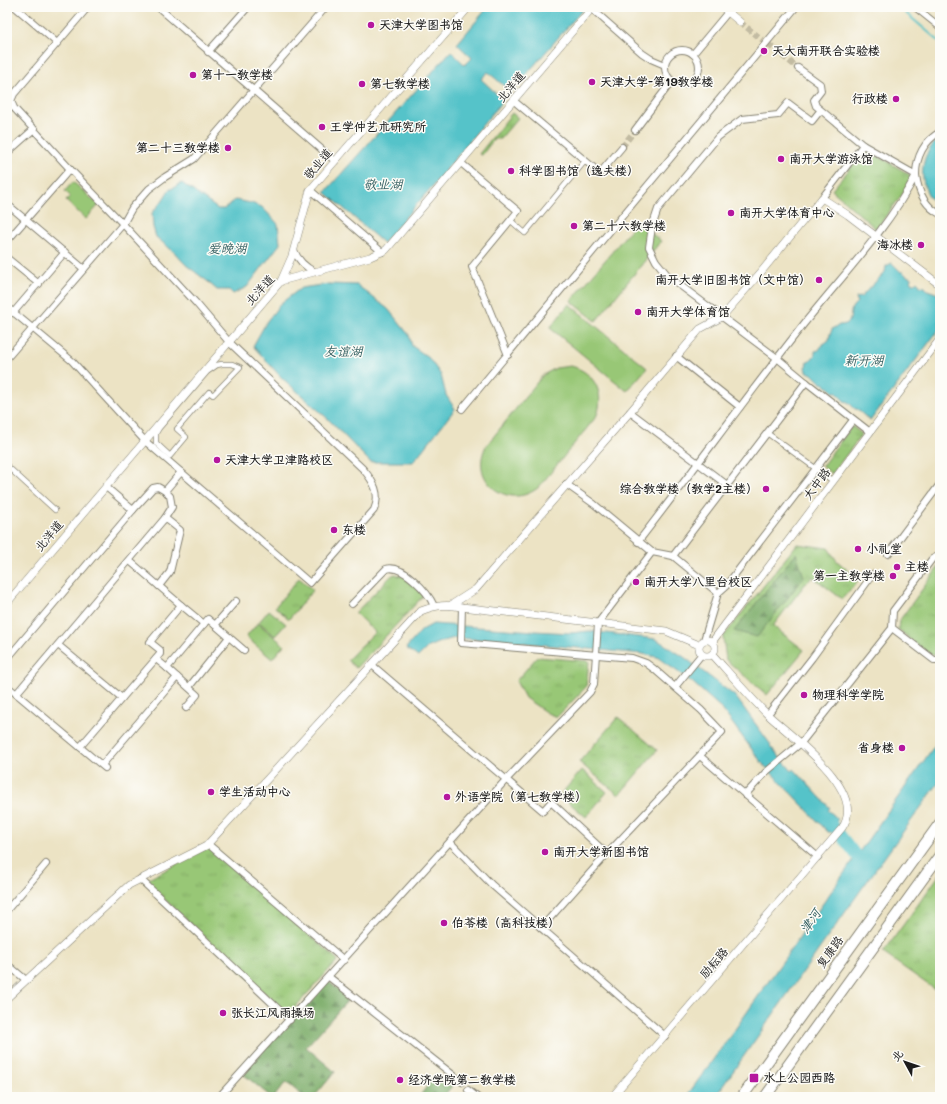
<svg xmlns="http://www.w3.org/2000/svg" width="947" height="1104" font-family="Mali,'LXGW WenKai TC',sans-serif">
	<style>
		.grass { fill: url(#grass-tufts); stroke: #5a7249 }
		.forest { fill: url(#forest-firs); stroke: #4b6442 }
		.pitch { fill: #98c776; stroke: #5a7249 }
		.water { fill: #55c3c9; stroke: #387072 }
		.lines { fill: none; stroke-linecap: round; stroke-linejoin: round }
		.stream { stroke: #55c3c9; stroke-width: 2 }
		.river { stroke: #55c3c9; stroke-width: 11 }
		.minor-tunnel { stroke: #c2bba2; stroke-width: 6; stroke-dasharray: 6 3; stroke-linecap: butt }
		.pedestrian-casing { stroke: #848070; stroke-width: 6 }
		.minor-casing { stroke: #848070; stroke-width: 8 }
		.tertiary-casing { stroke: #848070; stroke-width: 8 }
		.trunk-casing { stroke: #848070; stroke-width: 12 }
		.pedestrian { stroke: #fff; stroke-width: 4.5 }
		.minor { stroke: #fff; stroke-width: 6 }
		.tertiary { stroke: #fff; stroke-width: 7 }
		.trunk { stroke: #fff; stroke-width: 10 }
		.poi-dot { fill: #b5179e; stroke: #fdfcf7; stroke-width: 1.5 }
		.labels { text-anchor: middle; stroke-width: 3; stroke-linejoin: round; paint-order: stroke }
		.poi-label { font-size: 12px; font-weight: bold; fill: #1c1c1c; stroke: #fdfcf7; text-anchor: start }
		.street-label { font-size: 12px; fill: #1c1c1c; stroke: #fdfcf7 }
		.water-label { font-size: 13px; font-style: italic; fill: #335f61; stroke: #fdfcf7 }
	</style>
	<defs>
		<pattern id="grass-tufts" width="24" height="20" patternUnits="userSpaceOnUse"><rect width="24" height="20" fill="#98c776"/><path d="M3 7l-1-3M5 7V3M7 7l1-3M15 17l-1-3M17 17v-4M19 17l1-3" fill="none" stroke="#82aa66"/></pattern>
		<pattern id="forest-firs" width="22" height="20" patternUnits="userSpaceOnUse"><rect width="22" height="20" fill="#7aac67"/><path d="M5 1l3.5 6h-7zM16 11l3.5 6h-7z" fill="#638b54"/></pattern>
	</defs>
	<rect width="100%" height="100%" fill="#fdfcf7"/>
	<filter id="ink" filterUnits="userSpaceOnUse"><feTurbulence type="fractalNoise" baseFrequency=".025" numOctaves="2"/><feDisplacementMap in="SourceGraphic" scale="8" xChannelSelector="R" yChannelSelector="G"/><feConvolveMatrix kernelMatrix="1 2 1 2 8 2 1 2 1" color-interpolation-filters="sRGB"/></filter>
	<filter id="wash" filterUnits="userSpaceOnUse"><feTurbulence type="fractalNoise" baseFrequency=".012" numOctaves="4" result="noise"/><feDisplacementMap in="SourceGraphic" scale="16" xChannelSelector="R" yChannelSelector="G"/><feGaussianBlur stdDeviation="0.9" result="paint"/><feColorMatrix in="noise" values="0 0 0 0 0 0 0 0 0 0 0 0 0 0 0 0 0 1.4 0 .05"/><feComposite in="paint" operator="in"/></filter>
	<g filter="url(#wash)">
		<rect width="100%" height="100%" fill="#ece3c4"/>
		<g class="grass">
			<path d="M512 113 518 118 500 139H494L482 155 479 154Z"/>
			<path d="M866 149 912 176 902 195 876 229 832 190Z"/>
			<path d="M852 426 862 434 832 474 822 466Z"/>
			<path d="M797 544 828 548 837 561 859 580 842 599 813 577 806 583 773 626 804 650 767 695 726 660 723 637Z"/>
			<path d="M940 565V656C925 655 910 639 898 629L899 621Z"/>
			<path d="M395 574 405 577 424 595 356 668 347 660 375 632 355 613 391 576Z"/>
			<path d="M299 578 313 590 289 619 275 607Z"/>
			<path d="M537 657 589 661 586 687 557 717 547 713 525 698 516 681Z"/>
			<path d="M618 717 657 750 619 795 579 762Z"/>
			<path d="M582 770 607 792 586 817 560 795Z"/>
			<path d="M208 847 338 960 288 1015 145 881Z"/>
			<path d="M940 874V993L883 953Z"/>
		</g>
		<g class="forest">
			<path d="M796 553 804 577 757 637 734 631Z"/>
			<path d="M326 979 349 999 306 1047 335 1072 314 1097H304L286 1082 274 1097H271L242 1073Z"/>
			<path d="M436 1074 452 1086 443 1097H419Z"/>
		</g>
		<g class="pitch">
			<path d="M73 182 99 205 86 219 66 201 70 196 65 191Z"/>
			<path d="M637 222 661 241 596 321 571 301Z"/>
			<path d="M569 304 647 368 627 391 550 328Z"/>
			<path d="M571 366C595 372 606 395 596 417L539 487C509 512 468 481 486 446L543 375 556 368Z"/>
			<path d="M269 610 286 624 275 636 259 622Z"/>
			<path d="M258 623 284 645 272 659 246 637Z"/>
		</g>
		<g class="water">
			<path d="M488 7H585L511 92 488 72 481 79 503 100 437 181 383 243 325 192 451 51 465 65 472 58 457 44Z"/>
			<path d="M940 138V208C921 194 917 166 931 147 933 144 937 141 940 138Z"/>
			<path d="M182 183 218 209H224L235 200 251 203 262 207 278 224 280 244 247 287 233 294 229 290H217L207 281 186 265 174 252 156 237 153 227 152 213 162 201 169 190Z"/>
			<path d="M892 263 901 272H903L907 276 912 278 910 280 912 283H915L917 281 920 286 925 287 927 290C931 291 936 293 940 295V328L870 421 857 409H855L848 402 844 401C841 398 839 395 836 392H833L829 387H827L824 383H821L812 374 806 371 805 367 807 364 806 362H809L815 355V351L819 350 822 345 829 340 830 334 833 328 838 326 839 325C854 325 849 315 852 308 853 306 855 304 857 302L856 298 861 297 885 272 886 266Z"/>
			<path d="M328 284 357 285 388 309 409 335 412 346 428 357 441 375 446 395 455 409 413 462H370L327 418 281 377 253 346 267 321 281 303 301 288Z"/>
			<path d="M433 624 534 631 571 633 589 631 656 639 684 657 735 696 771 745 770 746 792 771 794 769 830 808 828 810 838 819C834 823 836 827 832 832H828L762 763 721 708 692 682 657 657 643 654 493 640 454 638 440 642 428 647 418 657 406 648 422 630Z"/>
			<path d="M940 738V781L863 887 715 1097H686L736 1028 840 879Z"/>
		</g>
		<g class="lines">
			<path class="stream" d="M901 9 940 42"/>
			<path class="river" d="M825 817 835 828 863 864"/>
		</g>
	</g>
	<g filter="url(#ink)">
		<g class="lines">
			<g class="minor-tunnel">
				<path d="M740 22 798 68"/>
				<path d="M622 147 635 130"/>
			</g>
			<defs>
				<g id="pedestrian">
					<path d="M510 220 525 233 585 161"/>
					<path d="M222 364H232L240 367 213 395 209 392 177 429 186 437 170 456 156 443V433L159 428 207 372 217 365Z"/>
					<path d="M767 433 833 481"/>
					<path d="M7 466 55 510"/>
				</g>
				<g id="minor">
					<path d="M15 7 57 43"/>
					<path d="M88 7 14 94 11 101 14 108 70 169 123 224 132 208 149 189 165 177 194 159 326 7"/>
					<path d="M158 7 335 161"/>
					<path d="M915 7 940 27"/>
					<path d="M592 9 642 53 651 59 665 65"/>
					<circle cx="682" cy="67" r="17"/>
					<path d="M208 52 248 7"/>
					<path d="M693 54 728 12"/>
					<path d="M798 68 820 84 821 91 814 100 816 106 863 145 822 198"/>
					<path d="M514 101 600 173 622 147"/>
					<path d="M820 111 812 121 788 103 778 115 742 119 718 137 658 209 652 227 649 247 656 261 669 277 777 358 806 382 870 432"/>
					<path d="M635 130 672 81"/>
					<path d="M863 145 916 175C916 157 924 141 940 132"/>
					<path d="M7 153 34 129"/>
					<path d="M461 163 518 211 472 267 508 355"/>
					<path d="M916 175C918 191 924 206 940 214"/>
					<path d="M310 190 382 252"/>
					<path d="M7 204 84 269"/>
					<path d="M7 241 70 169"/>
					<path d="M294 250C298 261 305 267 315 272"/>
					<path d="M7 258 39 284"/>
					<path d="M7 307 72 361 145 441 310 583 374 510C381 494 374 482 363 469L229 342 196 303 123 224 7 358"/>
					<path d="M13 313 65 252"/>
					<path d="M676 356 740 407"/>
					<path d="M462 409 796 7"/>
					<path d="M630 412 727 485"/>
					<path d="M566 484 594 504 652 552"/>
					<path d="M133 510 153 488 158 487 165 491"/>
					<path d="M638 542C694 470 747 396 803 325 842 276 887 230 916 175"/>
					<path d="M888 554 940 484"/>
					<path d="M940 555 932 559 893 611 892 628 934 660H940"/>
					<path d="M673 556 806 382"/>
					<path d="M131 562 181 605"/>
					<path d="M159 586 170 572 180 530 165 518 172 507 170 496 165 491 181 472"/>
					<path d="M718 593 726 586 853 420"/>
					<path d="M352 604 386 569C403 564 428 592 434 606"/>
					<path d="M462 607 461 643 632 658 646 663 654 669 701 710 722 732 607 854 541 928"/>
					<path d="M215 625 244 650"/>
					<path d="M58 645 122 698"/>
					<path d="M7 659 133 510 106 487"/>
					<path d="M156 659 167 668"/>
					<path d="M372 665 543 811 551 802 607 854"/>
					<path d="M177 677 197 695 186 708"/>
					<path d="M7 686 105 768"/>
					<path d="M189 687 229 637"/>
					<path d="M675 687 701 655"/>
					<path d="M16 694 165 518"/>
					<path d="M768 714 812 658 873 574"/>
					<path d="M80 747 160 654V650L150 642 181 605 204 624"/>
					<path d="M700 756 818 857"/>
					<path d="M102 765 177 677 167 668 208 619 215 625 236 601"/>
					<path d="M745 795 766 772 801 743 892 628"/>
					<path d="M450 842 492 885 665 1036"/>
					<path d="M208 844 344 960"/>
					<path d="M140 879 290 1020"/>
					<path d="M7 910 46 864"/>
					<path d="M7 964 26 980"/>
					<path d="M329 977 462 1082"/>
					<path d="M468 1090 477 1097"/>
					<path d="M219 1097 503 783 590 692 594 684 598 623 652 552 673 556 718 593 704 640"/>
				</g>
				<g id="tertiary">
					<path d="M722 7 740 22"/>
					<path d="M281 281 292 256 310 190 469 7"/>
					<path d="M7 603 281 281 370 257 386 250 593 7"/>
					<path d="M451 605 476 589 630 412 700 329 722 317 761 272 822 198 848 215 940 285"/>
					<circle cx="707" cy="648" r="8"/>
					<path d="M712 642 940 339"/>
					<path d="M7 998 129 885 206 846 421 611C436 605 447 604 462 607L666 631 699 645"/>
					<path d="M612 1097 842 828C869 790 790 736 766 713 747 694 730 674 712 654"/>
				</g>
				<g id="trunk">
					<path d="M742 1097 940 823"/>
					<path d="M765 1097 940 855"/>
				</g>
			</defs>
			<use href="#pedestrian" class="pedestrian-casing"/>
			<use href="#minor" class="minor-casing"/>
			<use href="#tertiary" class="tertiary-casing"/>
			<use href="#trunk" class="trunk-casing"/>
			<use href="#pedestrian" class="pedestrian"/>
			<use href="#minor" class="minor"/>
			<use href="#tertiary" class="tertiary"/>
			<use href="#trunk" class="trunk"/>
		</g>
	</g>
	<g class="poi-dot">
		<circle cx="371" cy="25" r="4"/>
		<circle cx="764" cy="51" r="4"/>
		<circle cx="193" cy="75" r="4"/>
		<circle cx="592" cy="82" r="4"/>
		<circle cx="362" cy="84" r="4"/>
		<circle cx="896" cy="99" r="4"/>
		<circle cx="322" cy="127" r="4"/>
		<circle cx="228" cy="148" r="4"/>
		<circle cx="781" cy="159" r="4"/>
		<circle cx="511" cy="171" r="4"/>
		<circle cx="731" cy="213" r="4"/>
		<circle cx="574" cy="226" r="4"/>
		<circle cx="921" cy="245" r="4"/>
		<circle cx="819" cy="280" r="4"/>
		<circle cx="638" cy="312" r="4"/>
		<circle cx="217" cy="460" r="4"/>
		<circle cx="766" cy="489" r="4"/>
		<circle cx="334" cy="530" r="4"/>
		<circle cx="858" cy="549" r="4"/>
		<circle cx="897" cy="567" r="4"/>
		<circle cx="893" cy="576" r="4"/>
		<circle cx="636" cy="582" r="4"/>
		<circle cx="804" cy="695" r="4"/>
		<circle cx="902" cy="748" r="4"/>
		<circle cx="211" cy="792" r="4"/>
		<circle cx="447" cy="797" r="4"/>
		<circle cx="545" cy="852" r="4"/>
		<circle cx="444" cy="923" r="4"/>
		<circle cx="223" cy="1013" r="4"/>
		<rect x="749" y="1073" width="10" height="10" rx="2"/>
		<circle cx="400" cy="1080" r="4"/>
	</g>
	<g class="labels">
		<g class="poi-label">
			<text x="379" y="29">天津大学图书馆</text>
			<text x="772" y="55">天大南开联合实验楼</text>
			<text x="201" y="79">第十一教学楼</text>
			<text x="600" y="86">天津大学-第19教学楼</text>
			<text x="370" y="88">第七教学楼</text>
			<text x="888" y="103" text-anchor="end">行政楼</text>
			<text x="330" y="131">王学仲艺术研究所</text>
			<text x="220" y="152" text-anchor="end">第二十三教学楼</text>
			<text x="789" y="163">南开大学游泳馆</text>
			<text x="519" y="175">科学图书馆（逸夫楼）</text>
			<text x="739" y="217">南开大学体育中心</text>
			<text x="582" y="230">第二十六教学楼</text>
			<text x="913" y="249" text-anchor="end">海冰楼</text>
			<text x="811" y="284" text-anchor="end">南开大学旧图书馆（文中馆）</text>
			<text x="646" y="316">南开大学体育馆</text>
			<text x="225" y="464">天津大学卫津路校区</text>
			<text x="758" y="493" text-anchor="end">综合教学楼（教学2主楼）</text>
			<text x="342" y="534">东楼</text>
			<text x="866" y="553">小礼堂</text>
			<text x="905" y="571">主楼</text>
			<text x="885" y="580" text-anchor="end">第一主教学楼</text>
			<text x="644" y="586">南开大学八里台校区</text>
			<text x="812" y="699">物理科学学院</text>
			<text x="894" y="752" text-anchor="end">省身楼</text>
			<text x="219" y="796">学生活动中心</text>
			<text x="455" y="801">外语学院（第七教学楼）</text>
			<text x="553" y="856">南开大学新图书馆</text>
			<text x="452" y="927">伯苓楼（高科技楼）</text>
			<text x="231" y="1017">张长江风雨操场</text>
			<text x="763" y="1082">水上公园西路</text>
			<text x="408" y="1084">经济学院第二教学楼</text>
		</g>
		<g class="street-label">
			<text transform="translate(511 87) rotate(-50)" y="4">北洋道</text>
			<text transform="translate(318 164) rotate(-50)" y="4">敬业道</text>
			<text transform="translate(260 290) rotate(-47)" y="4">北洋道</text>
			<text transform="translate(817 484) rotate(-53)" y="4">大中路</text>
			<text transform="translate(49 536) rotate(-50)" y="4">北洋道</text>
			<text transform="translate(830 952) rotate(-54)" y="4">复康路</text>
			<text transform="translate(714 963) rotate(-50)" y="4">励耘路</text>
		</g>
		<g class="water-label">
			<text x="383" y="189">敬业湖</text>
			<text x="227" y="253">爱晚湖</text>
			<text x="343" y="356">友谊湖</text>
			<text x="864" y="365">新开湖</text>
			<text transform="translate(810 921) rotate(-55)" y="5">津河</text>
		</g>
	</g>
	<rect width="947" height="1104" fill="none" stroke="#fdfcf7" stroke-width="24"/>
	<g transform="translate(905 1062) rotate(310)" stroke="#fdfcf7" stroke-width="3" paint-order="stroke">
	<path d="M0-3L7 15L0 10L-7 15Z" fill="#1c1c1c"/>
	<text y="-6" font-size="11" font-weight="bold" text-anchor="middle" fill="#1c1c1c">北</text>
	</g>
</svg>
